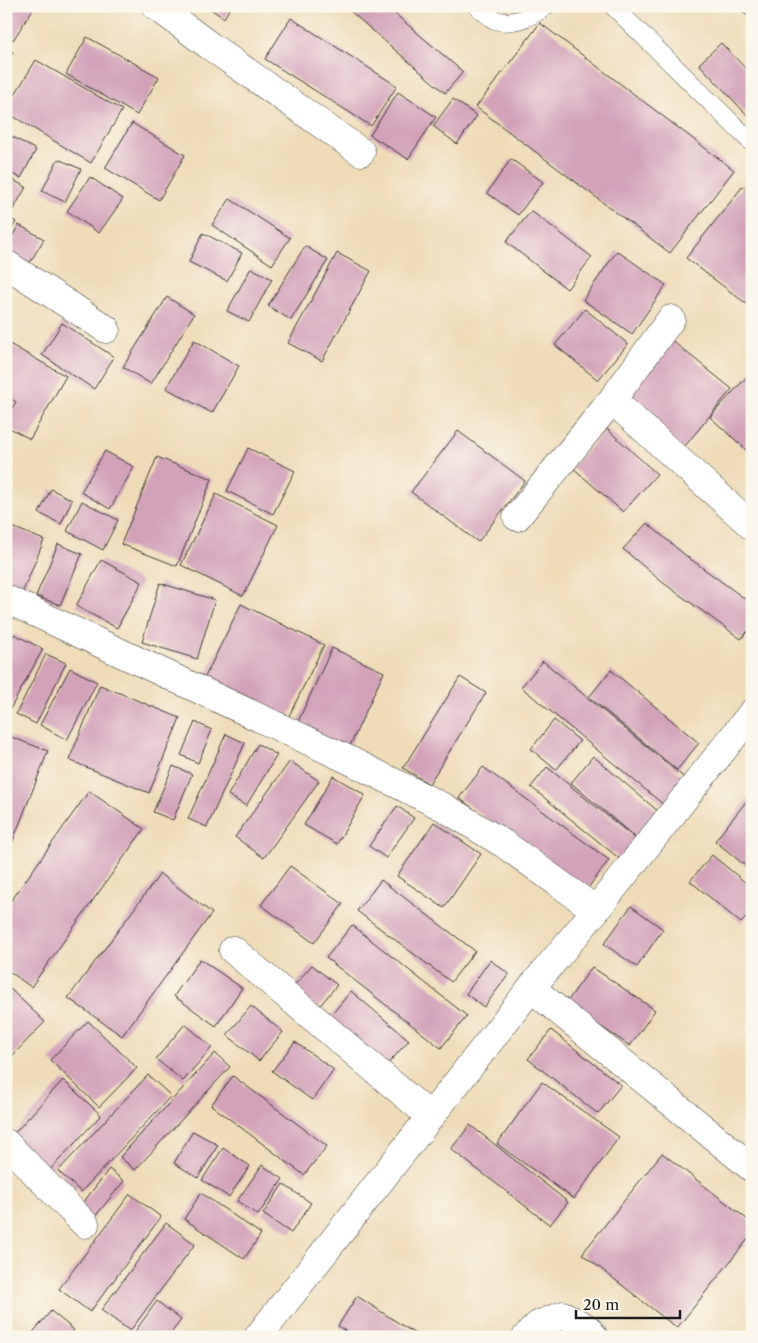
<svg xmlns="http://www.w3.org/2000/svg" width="758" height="1343" font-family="'Libre Caslon Text',serif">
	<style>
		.building { fill: #d2a2b9 }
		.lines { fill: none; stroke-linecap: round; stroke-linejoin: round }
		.service-casing { stroke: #3c3934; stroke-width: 19 }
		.minor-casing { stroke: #3c3934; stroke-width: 29 }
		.service { stroke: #fff; stroke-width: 18 }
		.minor { stroke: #fff; stroke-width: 28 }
	</style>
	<rect width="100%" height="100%" fill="#fbf7ec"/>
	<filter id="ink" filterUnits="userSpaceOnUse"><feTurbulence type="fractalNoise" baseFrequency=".02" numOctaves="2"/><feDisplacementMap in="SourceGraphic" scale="10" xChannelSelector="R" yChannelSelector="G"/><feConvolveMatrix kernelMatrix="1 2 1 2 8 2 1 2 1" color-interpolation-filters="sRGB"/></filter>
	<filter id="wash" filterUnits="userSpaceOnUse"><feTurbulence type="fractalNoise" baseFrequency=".0096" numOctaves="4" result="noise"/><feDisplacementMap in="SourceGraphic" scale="20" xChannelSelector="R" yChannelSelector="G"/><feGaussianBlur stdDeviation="1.12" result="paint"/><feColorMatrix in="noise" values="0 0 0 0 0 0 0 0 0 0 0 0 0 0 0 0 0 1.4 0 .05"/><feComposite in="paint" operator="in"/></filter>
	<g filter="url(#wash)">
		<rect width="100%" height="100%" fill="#eedcb9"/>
		<g id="blocks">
			<g class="building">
				<path d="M6 6H35L13 40 6 35Z"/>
				<path d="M206 6H231L224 18Z"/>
				<path d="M353 6H386L463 72 445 93 350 11Z"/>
				<path d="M744 6H752V20L741 10Z"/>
				<path d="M291 18 397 86 371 126 265 59Z"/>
				<path d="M540 23 734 170 670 253 476 107Z"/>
				<path d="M87 37 159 77 137 115 66 74Z"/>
				<path d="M721 43 752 75V120L699 64Z"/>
				<path d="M6 48 13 52 6 63Z"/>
				<path d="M36 60 122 110 91 163 6 112V109Z"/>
				<path d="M398 92 436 117 408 159 370 135Z"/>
				<path d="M453 99 477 116 457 144 433 126Z"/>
				<path d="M132 123 185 155 159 200 105 168Z"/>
				<path d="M6 133 36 150 21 178 6 171Z"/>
				<path d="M58 159 81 169 65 202 42 191Z"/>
				<path d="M511 159 543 182 518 215 487 193Z"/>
				<path d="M6 176 26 187 13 210 6 206Z"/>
				<path d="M90 177 123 199 99 233 67 211Z"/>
				<path d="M743 186 752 192V308L686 258Z"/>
				<path d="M230 199 290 238 272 265 212 225Z"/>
				<path d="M531 211 592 257 567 289 506 242Z"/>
				<path d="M6 216 16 222 6 237Z"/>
				<path d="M19 225 44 239 26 269 6 258V246Z"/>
				<path d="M203 233 242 253 227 281 189 262Z"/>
				<path d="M305 246 328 260 291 320 268 306Z"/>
				<path d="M617 251 666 285 632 334 583 300Z"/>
				<path d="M337 253 371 271 322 361 288 343Z"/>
				<path d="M251 268 272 279 249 322 227 311Z"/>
				<path d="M167 297 194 314 151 384 123 367Z"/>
				<path d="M585 309 628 344 598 380 555 345Z"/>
				<path d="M62 323 114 357 94 389 42 355Z"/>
				<path d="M670 339 732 389 680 452 618 401Z"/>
				<path d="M194 340 239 366 212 413 166 388Z"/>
				<path d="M6 342 66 376 30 439 6 426V417L16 402 6 396Z"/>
				<path d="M752 371V455L710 417Z"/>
				<path d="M607 429 657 474 623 512 572 467Z"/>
				<path d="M458 431 525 481 478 542 411 492Z"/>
				<path d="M248 448 295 471 273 514 227 491Z"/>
				<path d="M105 451 134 467 110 509 81 492Z"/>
				<path d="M157 457 212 479 177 566 121 544Z"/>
				<path d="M51 489 72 500 61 524 39 513Z"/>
				<path d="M216 494 278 525 243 596 181 565Z"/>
				<path d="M82 501 118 520 103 550 67 531Z"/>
				<path d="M647 523 685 555 752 604V626L741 639 662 582 623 549Z"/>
				<path d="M10 526 44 540 19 601 6 596V536Z"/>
				<path d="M58 544 82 554 60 605 36 596Z"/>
				<path d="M101 560 142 582 117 628 76 606Z"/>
				<path d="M160 583 215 600 197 659 142 642Z"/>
				<path d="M241 604 324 645 287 720 204 679Z"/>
				<path d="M14 634 43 649 9 711 6 710V649Z"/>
				<path d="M332 648 384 672 348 750 296 726Z"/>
				<path d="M46 654 66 663 36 724 16 714Z"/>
				<path d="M543 661 686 779 664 805 521 687Z"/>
				<path d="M70 668 97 682 67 740 40 725Z"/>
				<path d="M611 670 699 743 677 770 589 697Z"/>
				<path d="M460 677 486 693 429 784 403 768Z"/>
				<path d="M100 685 180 718 149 793 69 760Z"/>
				<path d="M554 720 580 741 556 770 531 749Z"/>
				<path d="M195 722 212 730 198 763 181 755Z"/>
				<path d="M226 734 245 743 207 827 188 819Z"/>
				<path d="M6 735 48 751 12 843 6 841Z"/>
				<path d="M258 744 277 755 246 806 228 795Z"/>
				<path d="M593 756 659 812 636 838 571 783Z"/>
				<path d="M290 761 319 781 264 858 235 837Z"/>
				<path d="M173 766 192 774 173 820 153 812Z"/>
				<path d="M483 767 609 860 585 892 459 798Z"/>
				<path d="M547 767 641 843 625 863 531 787Z"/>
				<path d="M333 776 365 795 337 844 304 825Z"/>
				<path d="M89 791 144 829 31 987 6 969V908Z"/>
				<path d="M749 798 752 800V871L715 841Z"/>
				<path d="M397 806 414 818 386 858 369 846Z"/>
				<path d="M434 822 481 854 444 908 397 876Z"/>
				<path d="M712 855 752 888V911L741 923 690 881Z"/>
				<path d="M290 866 343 904 314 943 261 905Z"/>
				<path d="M160 874 212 913 122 1036 68 998Z"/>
				<path d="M381 880 475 951 451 982 357 911Z"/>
				<path d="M631 906 663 929 637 967 604 944Z"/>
				<path d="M352 925 467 1016 441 1048 326 958Z"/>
				<path d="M200 959 242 988 216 1026 174 996Z"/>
				<path d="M490 960 509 974 484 1007 466 994Z"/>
				<path d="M312 965 337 985 318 1008 293 987Z"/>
				<path d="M592 967 655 1010 630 1046 566 1003Z"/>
				<path d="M6 985 45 1022 6 1062Z"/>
				<path d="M351 991 409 1040 386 1066 328 1019Z"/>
				<path d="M251 1006 283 1032 259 1061 227 1035Z"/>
				<path d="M88 1021 137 1068 99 1107 50 1060Z"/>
				<path d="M185 1024 212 1047 183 1081 156 1059Z"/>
				<path d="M551 1030 621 1085 598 1114 528 1059Z"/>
				<path d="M295 1042 334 1070 312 1100 272 1071Z"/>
				<path d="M215 1053 230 1067 135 1170 120 1157Z"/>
				<path d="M148 1075 171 1096 81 1192 58 1171Z"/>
				<path d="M233 1076 327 1146 304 1175 211 1105Z"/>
				<path d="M63 1080 101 1115 46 1174 8 1140Z"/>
				<path d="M542 1082 619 1137 574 1199 497 1144Z"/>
				<path d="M470 1125 568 1202 550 1225 451 1149Z"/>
				<path d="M193 1131 218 1145 198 1178 174 1163Z"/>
				<path d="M223 1148 250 1166 229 1197 202 1180Z"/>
				<path d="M662 1153 752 1223V1234L677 1328 582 1254Z"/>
				<path d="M262 1165 283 1179 258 1215 237 1201Z"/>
				<path d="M109 1169 124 1181 93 1219 79 1208Z"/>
				<path d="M283 1184 311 1203 291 1233 263 1214Z"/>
				<path d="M201 1193 261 1234 244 1259 184 1219Z"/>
				<path d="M130 1194 161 1217 90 1312 59 1289Z"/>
				<path d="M166 1223 195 1244 130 1331 101 1310Z"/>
				<path d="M357 1296 420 1337H354L338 1326Z"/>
				<path d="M157 1301 181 1320 168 1337H131Z"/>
				<path d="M51 1311 74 1330 68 1337H29Z"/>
			</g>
		</g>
	</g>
	<g filter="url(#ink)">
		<use href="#blocks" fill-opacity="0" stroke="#3c3934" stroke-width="1"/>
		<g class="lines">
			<defs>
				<g id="service">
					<path d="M477 6C482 10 488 16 493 19 510 27 533 16 546 6"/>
					<path d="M613 6 752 143"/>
				</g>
				<g id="minor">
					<path d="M156 6 210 46 361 152"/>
					<path d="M6 264 106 329"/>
					<path d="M612 400 752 526"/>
					<path d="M517 517 612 400 671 319"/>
					<path d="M6 599 347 759 445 808 504 844 596 910"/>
					<path d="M233 950 430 1116"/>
					<path d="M531 988 752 1168"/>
					<path d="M6 1143 85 1224"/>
					<path d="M258 1337 531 988 596 910 752 713"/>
					<path d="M526 1337 538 1325 563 1315 587 1328 594 1337"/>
				</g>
			</defs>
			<use href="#service" class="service-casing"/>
			<use href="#minor" class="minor-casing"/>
			<use href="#service" class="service"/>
			<use href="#minor" class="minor"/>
		</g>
	</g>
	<rect width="758" height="1343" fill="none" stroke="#fbf7ec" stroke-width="25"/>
	<path d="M576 1310v8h104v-8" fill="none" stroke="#1c1c1c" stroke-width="2.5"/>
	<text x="583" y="1310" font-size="15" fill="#1c1c1c" stroke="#fbf7ec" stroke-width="4" paint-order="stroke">20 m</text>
</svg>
